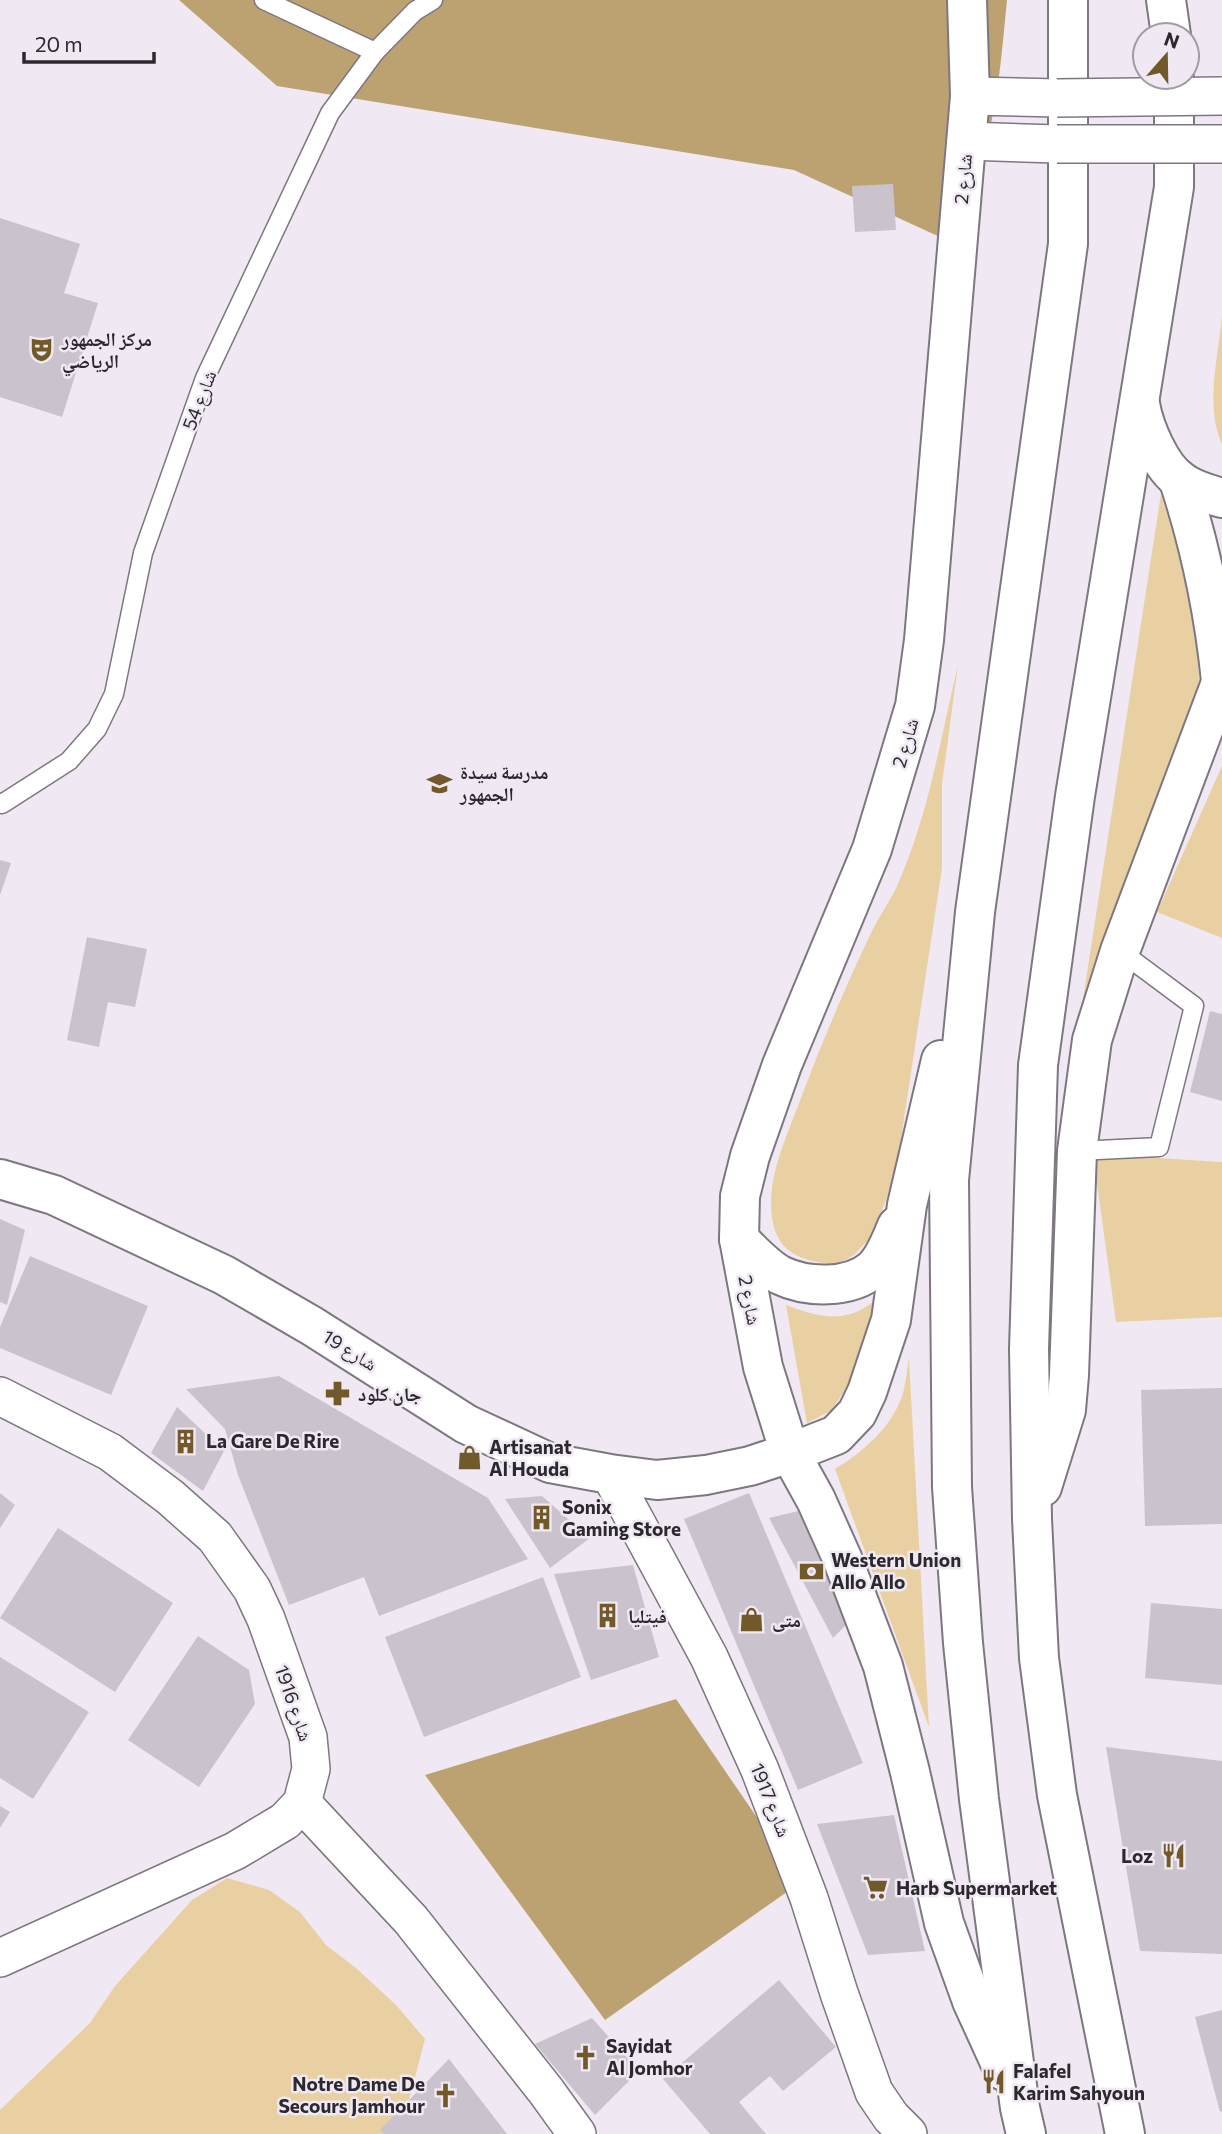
<svg xmlns="http://www.w3.org/2000/svg" width="1222" height="2134" font-family="Commissioner,'Noto Naskh Arabic',sans-serif">
	<style>
		.green { fill: #e9d0a2 }
		.forest { fill: #bda271 }
		.building { fill: #cac3ce }
		.lines { fill: none; stroke-linecap: round; stroke-linejoin: round }
		.service-casing { stroke: #7e7781; stroke-width: 21 }
		.minor-casing { stroke: #7e7781; stroke-width: 40 }
		.tertiary-casing { stroke: #7e7781; stroke-width: 42 }
		.secondary-casing { stroke: #7e7781; stroke-width: 42 }
		.motorway-casing { stroke: #7e7781; stroke-width: 42 }
		.service { stroke: #fff; stroke-width: 18 }
		.minor { stroke: #fff; stroke-width: 37 }
		.tertiary { stroke: #fff; stroke-width: 38 }
		.secondary { stroke: #fff; stroke-width: 38 }
		.motorway { stroke: #fff; stroke-width: 38 }
		.minor-bridge-casing { stroke: #7e7781; stroke-width: 40; stroke-linecap: butt }
		.minor-bridge { stroke: #fff; stroke-width: 37 }
		.labels { text-anchor: middle; stroke-width: 5; stroke-linejoin: round; paint-order: stroke }
		.street-label { font-size: 19px; fill: #2b292d; stroke: #f0e9f4 }
		.poi-label { font-size: 19px; font-weight: bold; fill: #2b292d; stroke: #f0e9f4; text-anchor: start }
	</style>
	<rect width="100%" height="100%" fill="#f0e9f4"/>
	<g class="green">
		<path d="M1222 317V444C1205 407 1218 357 1222 317Z"/>
		<path d="M1161 494C1181 559 1198 613 1199 682L1062 1135Z"/>
		<path d="M958 665 942 784V868L896 1172 873 1235 855 1254 838 1265C806 1261 778 1257 772 1218 767 1181 783 1145 796 1111 819 1050 844 989 872 931 881 913 893 897 900 879 929 812 941 736 958 665Z"/>
		<path d="M1222 766V938L1157 912Z"/>
		<path d="M1093 1154 1222 1162V1317L1116 1322Z"/>
		<path d="M875 1300 857 1371 832 1410 807 1423 786 1305C818 1317 846 1325 875 1300Z"/>
		<path d="M909 1358 929 1727 835 1469C863 1452 891 1428 902 1396 906 1384 907 1370 909 1358Z"/>
		<path d="M227 1878 269 1890 300 1912 326 1945 356 1968 396 2005 425 2039 400 2134H0V2110L90 2023 115 1986 192 1900Z"/>
	</g>
	<g class="forest">
		<path d="M179 0H1007C1003 40 1000 80 992 119 983 161 968 202 953 243L794 170 277 86Z"/>
		<path d="M676 1699 801 1882 605 2020 425 1775Z"/>
	</g>
	<g class="building">
		<path d="M893 184 896 230 855 232 852 186Z"/>
		<path d="M0 218 80 244 64 293 98 303 62 417 0 397Z"/>
		<path d="M0 860 11 863 0 895Z"/>
		<path d="M87 937 147 949 135 1007 108 1002 99 1047 67 1040Z"/>
		<path d="M1210 1011 1222 1014V1101L1190 1092Z"/>
		<path d="M0 1219 25 1230 7 1305 0 1302Z"/>
		<path d="M30 1256 148 1306 111 1395 0 1348V1327Z"/>
		<path d="M279 1376 488 1498 528 1559 379 1616 364 1577 289 1605 238 1475 225 1429 186 1389Z"/>
		<path d="M1222 1388V1524L1145 1526 1141 1390Z"/>
		<path d="M177 1407 224 1451 203 1491 151 1453Z"/>
		<path d="M0 1493 15 1505 0 1528Z"/>
		<path d="M749 1493 863 1763 798 1790 684 1519Z"/>
		<path d="M542 1496 590 1538 550 1568 505 1499Z"/>
		<path d="M798 1511 848 1623 833 1638 769 1518Z"/>
		<path d="M58 1528 173 1603 115 1692 0 1618Z"/>
		<path d="M633 1565 659 1657 591 1680 554 1574Z"/>
		<path d="M543 1577 581 1677 424 1737 385 1637Z"/>
		<path d="M1151 1603 1222 1609V1685L1145 1678Z"/>
		<path d="M198 1636 249 1670 255 1704 199 1787 128 1740Z"/>
		<path d="M0 1657 89 1712 33 1799 0 1778Z"/>
		<path d="M1106 1747 1222 1761V1954L1140 1951Z"/>
		<path d="M0 1806 10 1812 0 1828Z"/>
		<path d="M894 1815 925 1951 868 1955 817 1824Z"/>
		<path d="M779 1980 836 2047 783 2091 770 2076 739 2102 766 2134H710L663 2079Z"/>
		<path d="M1222 2010V2111L1220 2112 1195 2017Z"/>
		<path d="M592 2018 639 2071 595 2115 535 2044Z"/>
		<path d="M449 2059 507 2134H384L380 2130Z"/>
	</g>
	<g class="lines">
		<defs>
			<g id="service">
				<path d="M264 0 375 52"/>
				<path d="M0 803 2 804 69 761 97 729 114 694 143 553 205 378 330 113 375 52 415 11 433 0"/>
				<path d="M1077 1151 1159 1147 1194 1006 1120 951"/>
			</g>
			<g id="minor">
				<path d="M970 96 1057 98"/>
				<path d="M966 141 1057 144"/>
				<path d="M0 1396 110 1452 170 1497 215 1537 252 1589 266 1619 308 1737 311 1769 302 1803 285 1821 235 1851 0 1958"/>
				<path d="M610 1474 709 1657 760 1770 809 1898 839 1993 874 2092 891 2117 908 2134"/>
				<path d="M302 1803 411 1920 546 2091 577 2134"/>
			</g>
			<path id="tertiary" d="M790 1453 763 1367 739 1239 740 1196 750 1156 782 1065 872 849 915 706 924 640 970 96 967 0"/>
			<path id="secondary" d="M0 1179 54 1195 224 1275 312 1326 466 1424 550 1463 610 1474 657 1480 706 1475 750 1466 790 1453"/>
			<g id="motorway">
				<path d="M1166 0 1171 35"/>
				<path d="M1140 404C1144 427 1160 467 1181 481 1192 490 1208 494 1222 498"/>
				<path d="M1179 481C1201 548 1214 611 1221 681"/>
				<path d="M941 1060 907 1205 891 1320 867 1392 857 1413 836 1435 790 1453 816 1500 842 1558 883 1666 910 1772 944 1923 972 2001 1004 2071"/>
				<path d="M739 1239C752 1252 764 1266 780 1275 807 1288 850 1289 873 1269 885 1258 891 1240 897 1226"/>
				<path d="M1042 1487 1066 1410 1069 1375 1077 1151 1092 1040 1120 951 1222 680"/>
				<path d="M1026 2134 1020 2108 979 1799 963 1643 952 1487 949 1180 975 912 1068 244V0"/>
				<path d="M1125 2134 1057 1795 1039 1658 1032 1519 1029 1349 1038 1065 1075 796 1174 187V77"/>
			</g>
		</defs>
		<use href="#service" class="service-casing"/>
		<use href="#minor" class="minor-casing"/>
		<use href="#tertiary" class="tertiary-casing"/>
		<use href="#secondary" class="secondary-casing"/>
		<use href="#motorway" class="motorway-casing"/>
		<use href="#service" class="service"/>
		<use href="#minor" class="minor"/>
		<use href="#tertiary" class="tertiary"/>
		<use href="#secondary" class="secondary"/>
		<use href="#motorway" class="motorway"/>
		<defs>
			<g id="minor-bridge">
				<path d="M1057 98 1222 96"/>
				<path d="M1057 144H1222"/>
			</g>
		</defs>
		<use href="#minor-bridge" class="minor-bridge-casing"/>
		<use href="#minor-bridge" class="minor-bridge"/>
	</g>
	<defs>
		<symbol id="theatre-bare" viewBox="-9 -9 18 18"><path d="M-5-5.5Q0-4 5-5.5V0Q5 5 0 6Q-5 5-5 0ZM-3.3-2.5H-1v1.5H-3.3ZM1-2.5H3.3v1.5H1ZM-2.8 1Q0 5.5 2.8 1Z" fill="#71592a" stroke="#f0e9f4" stroke-width="2.5" paint-order="stroke"/></symbol>
		<symbol id="school-bare" viewBox="-9 -9 18 18"><path d="M0-5L7-2L0 1L-7-2ZM-4 1L0 2.5L4 1V4Q0 6-4 4Z" fill="#71592a" stroke="#f0e9f4" stroke-width="2.5" paint-order="stroke"/></symbol>
		<symbol id="pharmacy-bare" viewBox="-9 -9 18 18"><path d="M-2-6h4v4h4v4h-4v4h-4v-4h-4v-4h4Z" fill="#71592a" stroke="#f0e9f4" stroke-width="2.5" paint-order="stroke"/></symbol>
		<symbol id="building-bare" viewBox="-9 -9 18 18"><path d="M-4-6H4V6H1V3H-1V6H-4ZM-2.5-4.3h1.7v1.8h-1.7ZM.8-4.3h1.7v1.8H.8ZM-2.5-1h1.7V.8h-1.7ZM.8-1h1.7V.8H.8Z" fill="#71592a" stroke="#f0e9f4" stroke-width="2.5" paint-order="stroke"/></symbol>
		<symbol id="shop-bare" viewBox="-9 -9 18 18"><path d="M-5-2.5h2.3a2.7 3.5 0 0 1 5.4 0H5L5.5 6h-11ZM-1.5-2.5h3a1.5 2.3 0 0 0-3 0Z" fill="#71592a" stroke="#f0e9f4" stroke-width="2.5" paint-order="stroke"/></symbol>
		<symbol id="bank-bare" viewBox="-9 -9 18 18"><path d="M-6-4H6V4H-6ZM0-2.3a2.3 2.3 0 1 0 0 4.6a2.3 2.3 0 1 0 0-4.6Z" fill="#71592a" stroke="#f0e9f4" stroke-width="2.5" paint-order="stroke"/></symbol>
		<symbol id="restaurant-bare" viewBox="-9 -9 18 18"><path d="M-5-6h1v4h1v-4h1v4h1v-4h1v5L-1.5 .5V6h-2V.5L-5-1ZM5-6V6H3V1.5H1.5Q1.5-4 5-6Z" fill="#71592a" stroke="#f0e9f4" stroke-width="2.5" paint-order="stroke"/></symbol>
		<symbol id="supermarket-bare" viewBox="-9 -9 18 18"><path d="M-6-5.5h2.5l.6 2H6L4.5 2H-2.5L-4.4-4H-6ZM-1.5 3.2a1.3 1.3 0 1 0 .1 0ZM3 3.2a1.3 1.3 0 1 0 .1 0Z" fill="#71592a" stroke="#f0e9f4" stroke-width="2.5" paint-order="stroke"/></symbol>
		<symbol id="church-bare" viewBox="-9 -9 18 18"><path d="M-1.2-6h2.4v3.5h3.3v2.4h-3.3V6h-2.4V-.1h-3.3v-2.4h3.3Z" fill="#71592a" stroke="#f0e9f4" stroke-width="2.5" paint-order="stroke"/></symbol>
	</defs>
	<g fill-rule="evenodd">
		<use href="#theatre-bare" x="24" y="332" width="35" height="35"/>
		<use href="#school-bare" x="422" y="766" width="35" height="35"/>
		<use href="#pharmacy-bare" x="320" y="1376" width="35" height="35"/>
		<use href="#building-bare" x="168" y="1424" width="35" height="35"/>
		<use href="#shop-bare" x="452" y="1440" width="35" height="35"/>
		<use href="#building-bare" x="524" y="1500" width="35" height="35"/>
		<use href="#bank-bare" x="794" y="1554" width="35" height="35"/>
		<use href="#building-bare" x="590" y="1598" width="35" height="35"/>
		<use href="#shop-bare" x="734" y="1602" width="35" height="35"/>
		<use href="#restaurant-bare" x="1156" y="1838" width="35" height="35"/>
		<use href="#supermarket-bare" x="858" y="1870" width="35" height="35"/>
		<use href="#church-bare" x="568" y="2040" width="35" height="35"/>
		<use href="#restaurant-bare" x="976" y="2064" width="35" height="35"/>
		<use href="#church-bare" x="428" y="2078" width="35" height="35"/>
	</g>
	<g class="labels">
		<g class="street-label">
			<text transform="translate(963 179) rotate(-85)" y="7">شارع 2</text>
			<text transform="translate(199 400) rotate(-69)" y="7">شارع 54</text>
			<text transform="translate(905 743) rotate(-74)" y="7">شارع 2</text>
			<text transform="translate(750 1300) rotate(79)" y="7">شارع 2</text>
			<text transform="translate(350 1350) rotate(32)" y="7">شارع 19</text>
			<text transform="translate(294 1703) rotate(71)" y="7">شارع 1916</text>
			<text transform="translate(771 1800) rotate(68)" y="7">شارع 1917</text>
		</g>
		<g class="poi-label">
			<text x="62" y="346">مركز الجمهور<tspan x="62" dy="22">الرياضي</tspan></text>
			<text x="460" y="779">مدرسة سيدة<tspan x="460" dy="22">الجمهور</tspan></text>
			<text x="358" y="1401">جان كلود</text>
			<text x="206" y="1448">La Gare De Rire</text>
			<text x="489" y="1454">Artisanat<tspan x="489" dy="22">Al Houda</tspan></text>
			<text x="562" y="1514">Sonix<tspan x="562" dy="22">Gaming Store</tspan></text>
			<text x="831" y="1567">Western Union<tspan x="831" dy="22">Allo Allo</tspan></text>
			<text x="628" y="1623">فيتليا</text>
			<text x="772" y="1627">متى</text>
			<text x="1153" y="1863" text-anchor="end">Loz</text>
			<text x="896" y="1895">Harb Supermarket</text>
			<text x="606" y="2053">Sayidat<tspan x="606" dy="22">Al Jomhor</tspan></text>
			<text x="1013" y="2078">Falafel<tspan x="1013" dy="22">Karim Sahyoun</tspan></text>
			<text x="425" y="2091" text-anchor="end">Notre Dame De<tspan x="425" dy="22">Secours Jamhour</tspan></text>
		</g>
	</g>
	<g transform="translate(1166 56) rotate(20)"><circle r="33" fill="#f0e9f4" stroke="#a19ca4" stroke-width="2"/>
	<path d="M0-5L12 26L0 18L-12 26Z" fill="#71592a"/>
	<text y="-10" font-size="19" font-weight="bold" text-anchor="middle" fill="#2b292d">N</text>
	</g>
	<path d="M24 52v10h130v-10" fill="none" stroke="#2b292d" stroke-width="3.5"/>
	<text x="35" y="52" font-size="21" fill="#2b292d" stroke="#f0e9f4" stroke-width="5" paint-order="stroke">20 m</text>
</svg>
